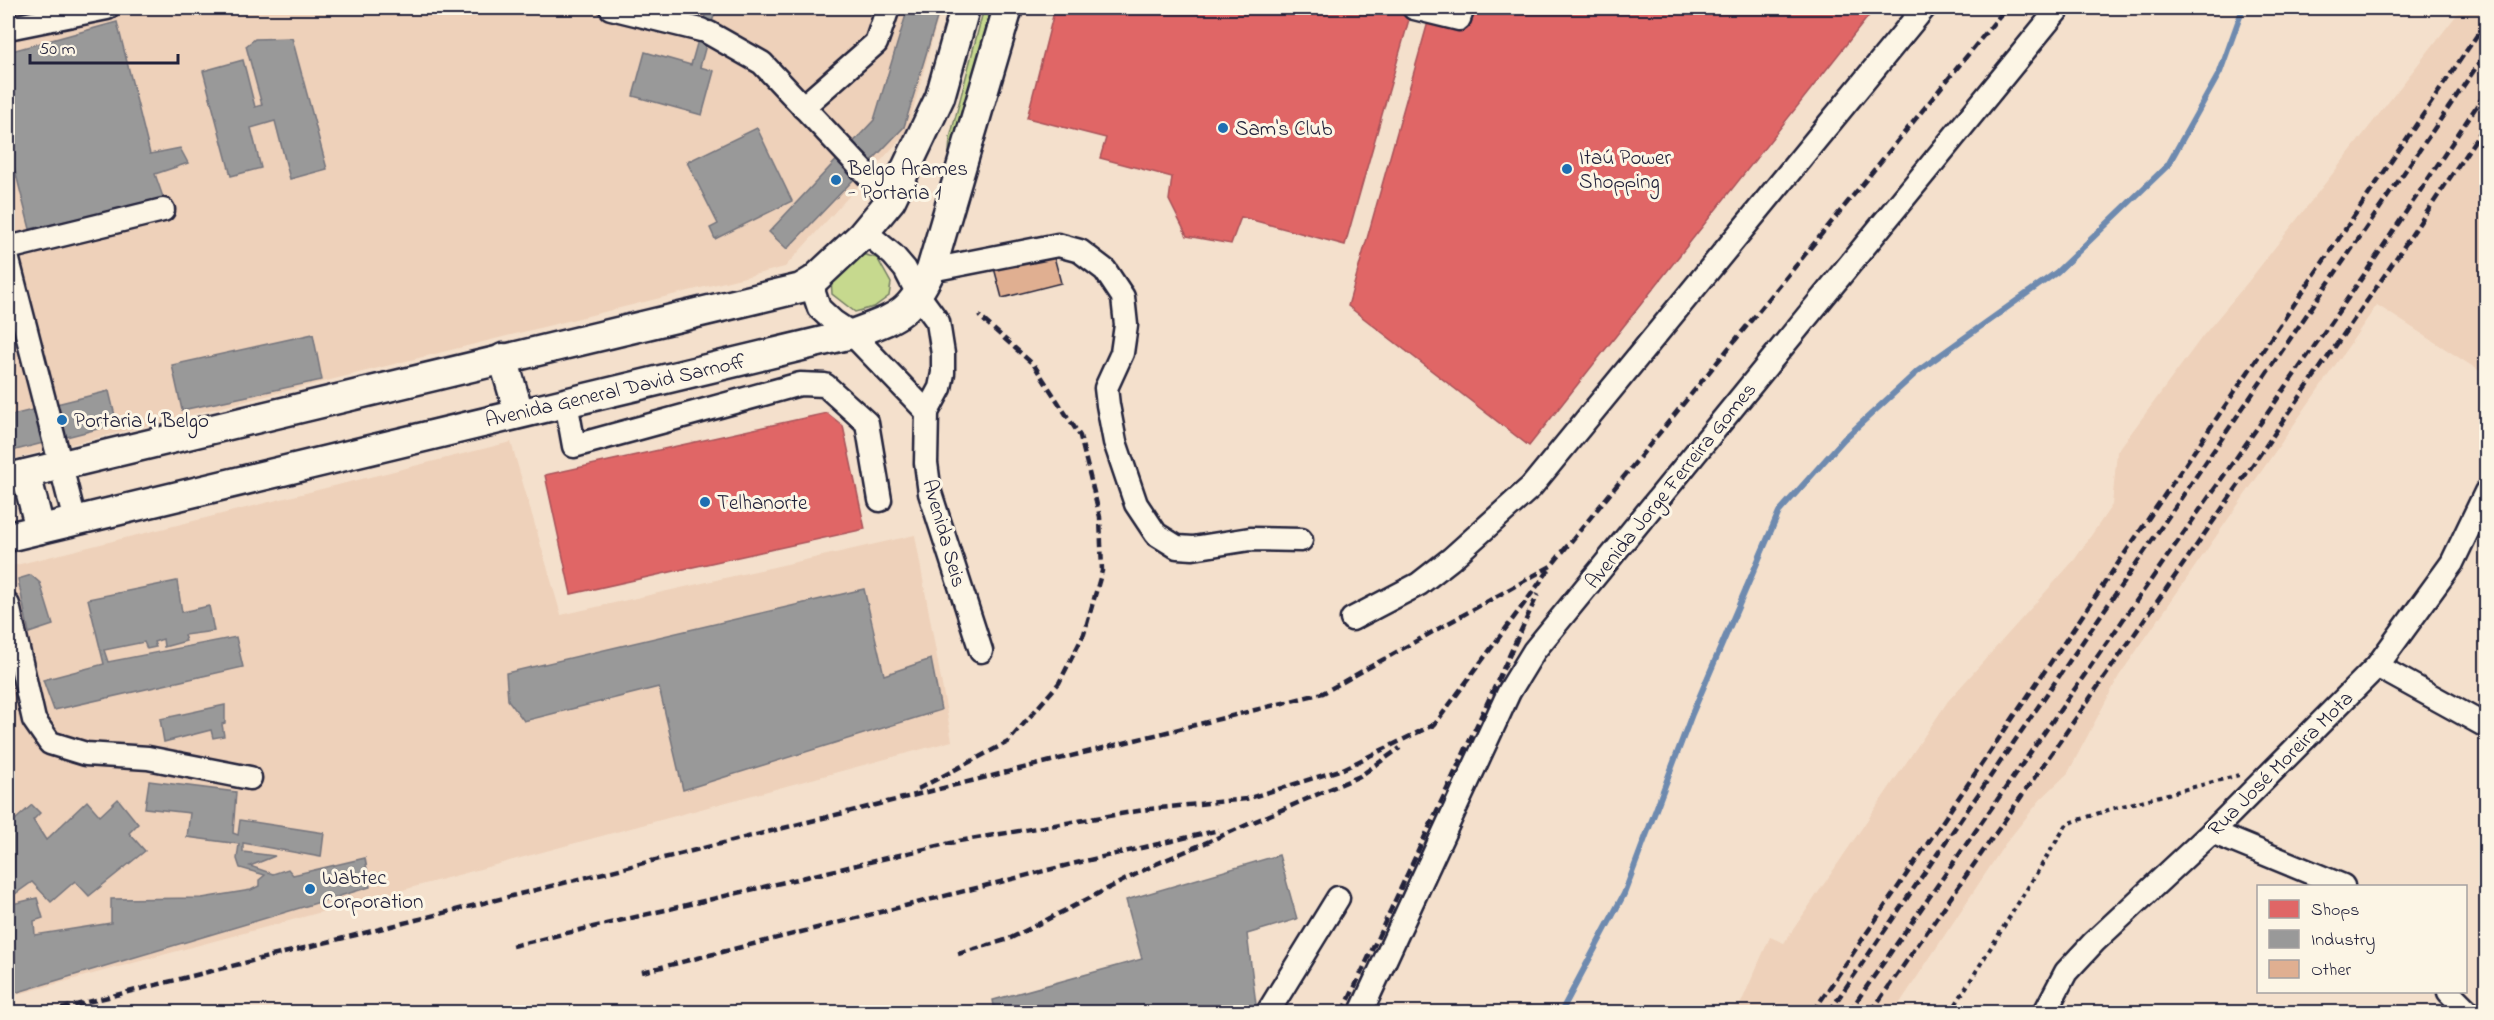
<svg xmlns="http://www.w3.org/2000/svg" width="2494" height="1020" font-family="'Indie Flower',sans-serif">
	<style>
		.built { fill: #eed1ba }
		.green { fill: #c6d98e; stroke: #747e64; stroke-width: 1.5 }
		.shops { fill: #e06666; stroke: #a75259; stroke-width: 1.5 }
		.industry { fill: #999; stroke: #75757d; stroke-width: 1.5 }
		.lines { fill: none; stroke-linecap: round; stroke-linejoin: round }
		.stream { stroke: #6e8aaf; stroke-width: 6 }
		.building { fill: #e0af91; stroke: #22223b; stroke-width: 1.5 }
		.minor-casing { stroke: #22223b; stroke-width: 27 }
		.major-casing { stroke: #22223b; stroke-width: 33 }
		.path { stroke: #22223b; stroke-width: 4; stroke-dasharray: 4.5 4.5; stroke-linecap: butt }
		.minor { stroke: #fcf5e5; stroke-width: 22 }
		.major { stroke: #fcf5e5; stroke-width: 28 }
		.rail { stroke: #22223b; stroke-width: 4.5; stroke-dasharray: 9 4.5; stroke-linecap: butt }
		.poi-dot { fill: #1f6fb2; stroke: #fcf5e5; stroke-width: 2 }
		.labels { text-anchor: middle; stroke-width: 6; stroke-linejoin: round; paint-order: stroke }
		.poi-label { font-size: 21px; fill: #22223b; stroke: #fcf5e5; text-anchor: start }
		.street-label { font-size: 21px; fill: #22223b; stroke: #fcf5e5 }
	</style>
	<rect width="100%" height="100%" fill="#f4e0cc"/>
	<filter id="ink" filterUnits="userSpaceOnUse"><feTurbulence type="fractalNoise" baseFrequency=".0167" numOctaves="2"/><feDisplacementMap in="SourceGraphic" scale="12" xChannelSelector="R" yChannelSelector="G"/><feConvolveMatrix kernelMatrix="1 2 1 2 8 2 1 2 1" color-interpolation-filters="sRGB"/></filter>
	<g filter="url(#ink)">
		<g class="built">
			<path d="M8 8H941L907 132 785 267 8 460Z"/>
			<path d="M2462 8H2486V375L2377 305 2119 676 2068 773 2041 799 2005 844 1894 1012H1737L1770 937 1784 943 1948 701 2075 559 2112 505 2117 452 2202 337 2248 282Z"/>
			<path d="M511 442 561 615 915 535 952 741 8 997V567Z"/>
		</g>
		<g class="green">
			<path d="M984 8H1001L947 180 950 138Z"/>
			<path d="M858 253 877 258 891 283 889 296 874 307 855 312 832 294 831 278Z"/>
		</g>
		<g class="shops">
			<path d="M1055 8H1380L1410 16 1345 245 1241 217 1231 244 1187 236 1169 200 1172 177 1100 158 1106 138 1027 118Z"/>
			<path d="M1467 8H1875L1529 446 1348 306 1428 22 1458 32Z"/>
			<path d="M827 413 843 426 865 529 571 594 545 475Z"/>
		</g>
		<g class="industry">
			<path d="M707 8H716L700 67 714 71 702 115 633 96 645 52 691 65Z"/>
			<path d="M908 8H940L904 127 787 249 769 232 874 120Z"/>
			<path d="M117 22 150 154 180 148 188 163 155 174 164 200 30 229 8 143V52Z"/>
			<path d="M292 38 327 169 290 179 275 121 251 128 261 168 231 176 203 71 243 60 255 107 262 105 246 46 255 39Z"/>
			<path d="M757 128 792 201 715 239 710 228 718 224 687 162Z"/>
			<path d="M313 334 322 380 182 410 172 365Z"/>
			<path d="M109 391 117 424 8 452V416Z"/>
			<path d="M31 575 40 583 53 625 29 633 18 579Z"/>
			<path d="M177 581 182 612 209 606 214 631 184 635 186 641 164 647 163 639 154 642 156 647 147 649 144 642 104 650 108 662 236 637 243 667 54 710 43 680 104 664 88 599Z"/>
			<path d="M864 589 884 675 931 659 941 710 683 790 659 687 524 721 508 700 506 673Z"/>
			<path d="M225 705V723L222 724 224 736 213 738 211 730 164 742 160 719Z"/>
			<path d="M149 781 236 792 233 833 238 835 240 820 324 833 321 857 243 843V852L275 856 250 866 273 874 288 869 293 875 365 858 370 887 8 995V905L37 898 43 918 34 921 35 935 111 923V899L202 898 251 890 259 886V880L265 875 240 868 237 859 239 844 187 837 190 813 145 808Z"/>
			<path d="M118 799 138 824 129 833 145 851 89 896 75 881 51 902 32 882 8 899V826L32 805 40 813 33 820 46 840 87 801 100 816Z"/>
			<path d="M1279 855 1297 919 1247 934 1257 1012H995L993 1000 1142 959 1126 900Z"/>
			<path d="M233 1005 235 1012H199Z"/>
		</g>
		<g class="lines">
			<path class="stream" d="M1561 1012 1624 894 1692 714 1779 512 1844 439 1918 371 2057 272 2168 165 2220 72 2243 8"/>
		</g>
		<path class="building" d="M1052 249 1061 283 1002 298 993 264Z"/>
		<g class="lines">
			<defs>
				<g id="minor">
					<path d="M611 8 701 30"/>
					<path d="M1414 8 1459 19 1463 8"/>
					<path d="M8 28 107 8"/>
					<path d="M709 33 762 63 891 200"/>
					<path d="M803 107 876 43 888 8"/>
					<path d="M861 236 875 240 893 255 905 269 919 296 938 322 943 354V373L940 388 927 412 926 463 930 493 981 651"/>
					<path d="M8 248 163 210"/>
					<path d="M8 260 75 521"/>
					<path d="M931 270 1058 245 1080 251 1105 270 1123 297 1126 325 1122 353 1106 388 1108 405 1115 442 1136 504 1156 534 1177 547 1193 548 1250 539 1301 540"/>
					<path d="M814 280V293L819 308 834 322 852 334 927 412"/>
					<path d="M566 402 574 446 800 384 825 385 867 423 880 500"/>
					<path d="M8 605 34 720 50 743 86 754 148 758 250 778"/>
					<path d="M1352 619 1419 584 1451 559 1531 487 1924 8"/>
					<path d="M2377 666 2486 726"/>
					<path d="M2212 832 2343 886"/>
					<path d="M2449 992 2469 1012"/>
					<path d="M1268 1012 1338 898"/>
					<path d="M1361 1012 1509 692 1534 651 2059 8"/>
					<path d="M2045 1012 2066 972 2094 942 2212 832 2377 666 2452 563 2486 492"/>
				</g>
				<g id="major">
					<path d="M503 358 519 413"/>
					<path d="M26 474 40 529"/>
					<path d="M8 478 801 288 814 280 861 236 891 200 940 97 965 8"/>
					<path d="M8 537 852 334C897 317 909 316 931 270L1008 8"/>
				</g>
			</defs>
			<use href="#minor" class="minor-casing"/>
			<use href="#major" class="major-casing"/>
			<path class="path" d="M1951 1012 2067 824 2111 809 2239 775"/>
			<use href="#minor" class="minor"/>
			<use href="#major" class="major"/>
			<g class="rail">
				<path d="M1430 727 1435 724 1549 570"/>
				<path d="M918 789 1008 742 1059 683 1084 634 1102 571 1100 517 1080 436 1034 365 979 316"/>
				<path d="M512 946 959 841 1150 809 1246 799 1343 769 1435 724"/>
				<path d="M958 954 1009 939 1154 865 1360 776 1400 748"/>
				<path d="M642 972 1072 864 1219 830"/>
				<path d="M48 1012 1323 693 1551 566 2006 8"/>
				<path d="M1343 1012 1538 594"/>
				<path d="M1813 1012 2486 22"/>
				<path d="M1829 1012 2486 53"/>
				<path d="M1849 1012 2364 275 2486 92"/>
				<path d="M1871 1012 2378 285 2486 124"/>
			</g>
		</g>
	</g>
	<g class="poi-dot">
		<circle cx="1223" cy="128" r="6"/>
		<circle cx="1567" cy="169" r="6"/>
		<circle cx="836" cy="180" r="6"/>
		<circle cx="62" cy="420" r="6"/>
		<circle cx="705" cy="502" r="6"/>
		<circle cx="310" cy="889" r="6"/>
	</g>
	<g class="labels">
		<g class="poi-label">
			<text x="1235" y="135">Sam's Club</text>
			<text x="1579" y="164">Itaú Power<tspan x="1579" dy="24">Shopping</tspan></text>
			<text x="848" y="175">Belgo Arames<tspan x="848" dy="24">- Portaria 1</tspan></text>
			<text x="74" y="427">Portaria 4 Belgo</text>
			<text x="717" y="509">Telhanorte</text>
			<text x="322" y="884">Wabtec<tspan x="322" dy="24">Corporation</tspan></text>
		</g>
		<g class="street-label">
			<text transform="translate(615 390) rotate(-13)" y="7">Avenida General David Sarnoff</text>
			<text transform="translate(1670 485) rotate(-51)" y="7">Avenida Jorge Ferreira Gomes</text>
			<text transform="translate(945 533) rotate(74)" y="7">Avenida Seis</text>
			<text transform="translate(2280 763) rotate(-45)" y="7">Rua José Moreira Mota</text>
		</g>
	</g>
	<rect width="2494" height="1020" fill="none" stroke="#fcf5e5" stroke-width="30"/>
	<rect x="15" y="15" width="2464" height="990" fill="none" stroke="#22223b" stroke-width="2" filter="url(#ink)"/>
	<rect x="2257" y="885" width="210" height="108" fill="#fcf5e5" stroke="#a5a1a1" stroke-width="1.5"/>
	<rect x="2269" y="900" width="30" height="18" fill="#e06666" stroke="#a5a1a1" stroke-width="1.5"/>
	<text x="2311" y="915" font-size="18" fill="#22223b">Shops</text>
	<rect x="2269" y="930" width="30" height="18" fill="#999999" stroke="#a5a1a1" stroke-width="1.5"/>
	<text x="2311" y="945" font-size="18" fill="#22223b">Industry</text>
	<rect x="2269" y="960" width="30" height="18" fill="#e0af91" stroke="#a5a1a1" stroke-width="1.5"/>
	<text x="2311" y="975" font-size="18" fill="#22223b">Other</text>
	<path d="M30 54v9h148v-9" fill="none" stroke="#22223b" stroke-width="3"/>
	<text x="39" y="54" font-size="18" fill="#22223b" stroke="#fcf5e5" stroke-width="4.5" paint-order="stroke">50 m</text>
</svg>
